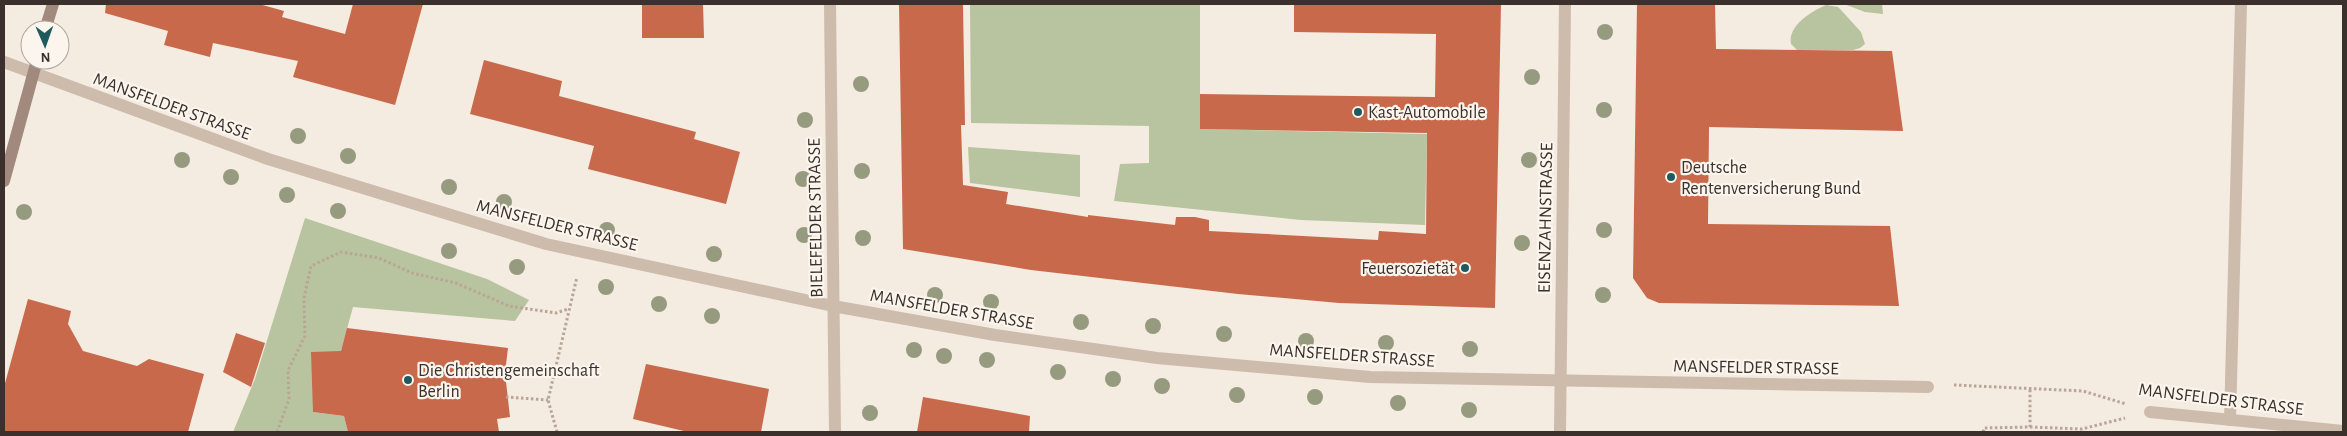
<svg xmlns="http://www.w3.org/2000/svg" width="2347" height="436" font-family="'Alegreya Sans',sans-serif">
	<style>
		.green { fill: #b8c4a0 }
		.building { fill: #c8694b }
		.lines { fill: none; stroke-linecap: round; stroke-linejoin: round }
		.path { stroke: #b9a596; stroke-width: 3; stroke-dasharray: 2.5 2.5; stroke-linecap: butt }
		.lane { stroke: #cdbbac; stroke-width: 12 }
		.street { stroke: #cdbbac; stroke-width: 12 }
		.secondary { stroke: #a18a7d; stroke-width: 12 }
		.tree { fill: #969b7f }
		.poi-dot { fill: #1f5a5e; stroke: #fbf5ee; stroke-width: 2 }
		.labels { text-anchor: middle; stroke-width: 4.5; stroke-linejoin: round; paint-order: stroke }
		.street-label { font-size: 18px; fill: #3b302b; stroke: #fbf5ee }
		.poi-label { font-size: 18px; fill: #3b302b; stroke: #fbf5ee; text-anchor: start }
	</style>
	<rect width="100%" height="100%" fill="#f4ebe1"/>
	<g class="green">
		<path d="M970 4H1200V129L1427 134 1425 225 1301 220 1114 201 1120 164 1149 163V126L971 123Z"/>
		<path d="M1844 4H1882L1883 14 1865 12Z"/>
		<path d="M1826 5 1838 7 1841 10 1861 32 1865 44 1860 48 1853 50H1797L1791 44C1787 26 1812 11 1826 5Z"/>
		<path d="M968 147 1080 155V197L970 183Z"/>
		<path d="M305 218 487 279 529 300 515 321 353 307 341 351 313 412 344 416 348 432H233L255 379Z"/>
	</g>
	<g class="building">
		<path d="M106 4H259L284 11 282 17 345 34 353 4H423L395 105 293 77 298 61 213 43 210 57 164 45 168 31 105 13Z"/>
		<path d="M642 4H703L704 38H642Z"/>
		<path d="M899 4H963L965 125H961L963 185 1008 192 1006 204 1088 217V215L1175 225 1176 217H1195L1209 220V231L1378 240 1379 231 1426 234 1427 133 1200 129V94L1435 97 1436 34 1294 32V4H1501L1495 308 1339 303 1238 294 1031 270 903 249Z"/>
		<path d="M1637 4H1715L1716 49 1892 51 1903 131 1709 127 1708 224 1890 226 1899 306 1659 303 1647 298 1633 278Z"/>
		<path d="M484 60 562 81 559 96 696 132 694 139 740 152 726 204 588 169 594 146 470 114Z"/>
		<path d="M28 299 71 311 68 324 83 351 137 366 149 359 204 374 188 432H4V387Z"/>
		<path d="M347 328 508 348 505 373 510 417 497 419 499 432H348L344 416 313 412 311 352 341 351Z"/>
		<path d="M236 333 265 343 251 387 223 372Z"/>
		<path d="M646 364 769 389 761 432H688L633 419Z"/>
		<path d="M923 397 1030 416 1029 432H917Z"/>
	</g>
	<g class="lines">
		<g class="path">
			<path d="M1954 385 2083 391 2126 404"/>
			<path d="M506 397 548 400"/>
			<path d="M2030 427 2082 429 2125 418"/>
			<path d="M277 432 289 399 288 370 305 336 304 298 311 266 341 252 379 258 412 273 456 283 509 306 556 313 568 309"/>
			<path d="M557 432 548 400 577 277"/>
			<path d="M1983 432 1984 428 2030 427V389"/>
		</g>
		<path class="lane" d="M2230 420 2241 4"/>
		<g class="street">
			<path d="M830 4 835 432"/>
			<path d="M4 62 268 159 546 244 833 306 995 335 1157 358 1370 377 1928 387"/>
			<path d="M2150 412 2343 431"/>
			<path d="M1560 432 1565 4"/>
		</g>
		<g class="secondary">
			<path d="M45 30 53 4"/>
			<path d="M4 181 37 60"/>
		</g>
	</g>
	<g class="tree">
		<circle cx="1605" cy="32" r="8"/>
		<circle cx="1532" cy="77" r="8"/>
		<circle cx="861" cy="84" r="8"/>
		<circle cx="1604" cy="110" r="8"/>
		<circle cx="805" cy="120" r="8"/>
		<circle cx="298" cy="136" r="8"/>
		<circle cx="348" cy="156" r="8"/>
		<circle cx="182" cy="160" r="8"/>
		<circle cx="1529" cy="160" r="8"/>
		<circle cx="862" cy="171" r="8"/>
		<circle cx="231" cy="177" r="8"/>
		<circle cx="803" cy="179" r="8"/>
		<circle cx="449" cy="187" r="8"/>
		<circle cx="287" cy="195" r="8"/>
		<circle cx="504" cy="202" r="8"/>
		<circle cx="338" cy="211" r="8"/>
		<circle cx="24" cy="212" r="8"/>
		<circle cx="607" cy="230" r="8"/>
		<circle cx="1604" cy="230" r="8"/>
		<circle cx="804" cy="235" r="8"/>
		<circle cx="863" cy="238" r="8"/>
		<circle cx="1522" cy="243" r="8"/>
		<circle cx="449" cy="251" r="8"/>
		<circle cx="714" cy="254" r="8"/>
		<circle cx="517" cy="267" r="8"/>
		<circle cx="606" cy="287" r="8"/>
		<circle cx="935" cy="295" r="8"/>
		<circle cx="1603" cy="295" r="8"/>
		<circle cx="991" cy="302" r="8"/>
		<circle cx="659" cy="304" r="8"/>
		<circle cx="712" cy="316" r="8"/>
		<circle cx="1081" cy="322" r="8"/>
		<circle cx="1153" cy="326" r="8"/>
		<circle cx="1224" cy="334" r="8"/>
		<circle cx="1306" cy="341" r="8"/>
		<circle cx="1386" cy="343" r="8"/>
		<circle cx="1470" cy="349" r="8"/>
		<circle cx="914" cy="350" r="8"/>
		<circle cx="944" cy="356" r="8"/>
		<circle cx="987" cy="360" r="8"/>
		<circle cx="1058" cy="372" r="8"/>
		<circle cx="1113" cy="379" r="8"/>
		<circle cx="1162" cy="386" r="8"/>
		<circle cx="1237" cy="395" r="8"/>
		<circle cx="1315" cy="397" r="8"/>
		<circle cx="1398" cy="403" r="8"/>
		<circle cx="1469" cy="410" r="8"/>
		<circle cx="870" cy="413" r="8"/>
	</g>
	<g class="poi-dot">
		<circle cx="1358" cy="112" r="5"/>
		<circle cx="1671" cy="177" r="5"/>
		<circle cx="1465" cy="268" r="5"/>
		<circle cx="408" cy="380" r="5"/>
	</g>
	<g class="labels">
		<g class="street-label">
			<text transform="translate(172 106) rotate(20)" y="6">MANSFELDER STRASSE</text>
			<text transform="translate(815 218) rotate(-91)" y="6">BIELEFELDER STRASSE</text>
			<text transform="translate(1545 218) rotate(-89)" y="6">EISENZAHNSTRASSE</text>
			<text transform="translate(557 225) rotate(14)" y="6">MANSFELDER STRASSE</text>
			<text transform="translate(952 309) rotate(10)" y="6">MANSFELDER STRASSE</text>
			<text transform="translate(1352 355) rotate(4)" y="6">MANSFELDER STRASSE</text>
			<text transform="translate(1756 367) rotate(1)" y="6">MANSFELDER STRASSE</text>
			<text transform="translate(2221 399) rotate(7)" y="6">MANSFELDER STRASSE</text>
		</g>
		<g class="poi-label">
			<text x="1368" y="118">Kast-Automobile</text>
			<text x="1681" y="173">Deutsche<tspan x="1681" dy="21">Rentenversicherung Bund</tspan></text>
			<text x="1455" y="274" text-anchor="end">Feuersozietät</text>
			<text x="418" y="376">Die Christengemeinschaft<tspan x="418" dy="21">Berlin</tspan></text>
		</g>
	</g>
	<rect width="2347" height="436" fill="none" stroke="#3b302b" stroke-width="10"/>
	<g transform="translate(45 45) rotate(178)"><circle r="24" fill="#fbf5ee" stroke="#aea6a0"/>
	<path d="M0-4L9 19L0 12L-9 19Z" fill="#1f5a5e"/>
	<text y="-8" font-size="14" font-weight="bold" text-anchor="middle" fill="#3b302b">N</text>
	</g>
</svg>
